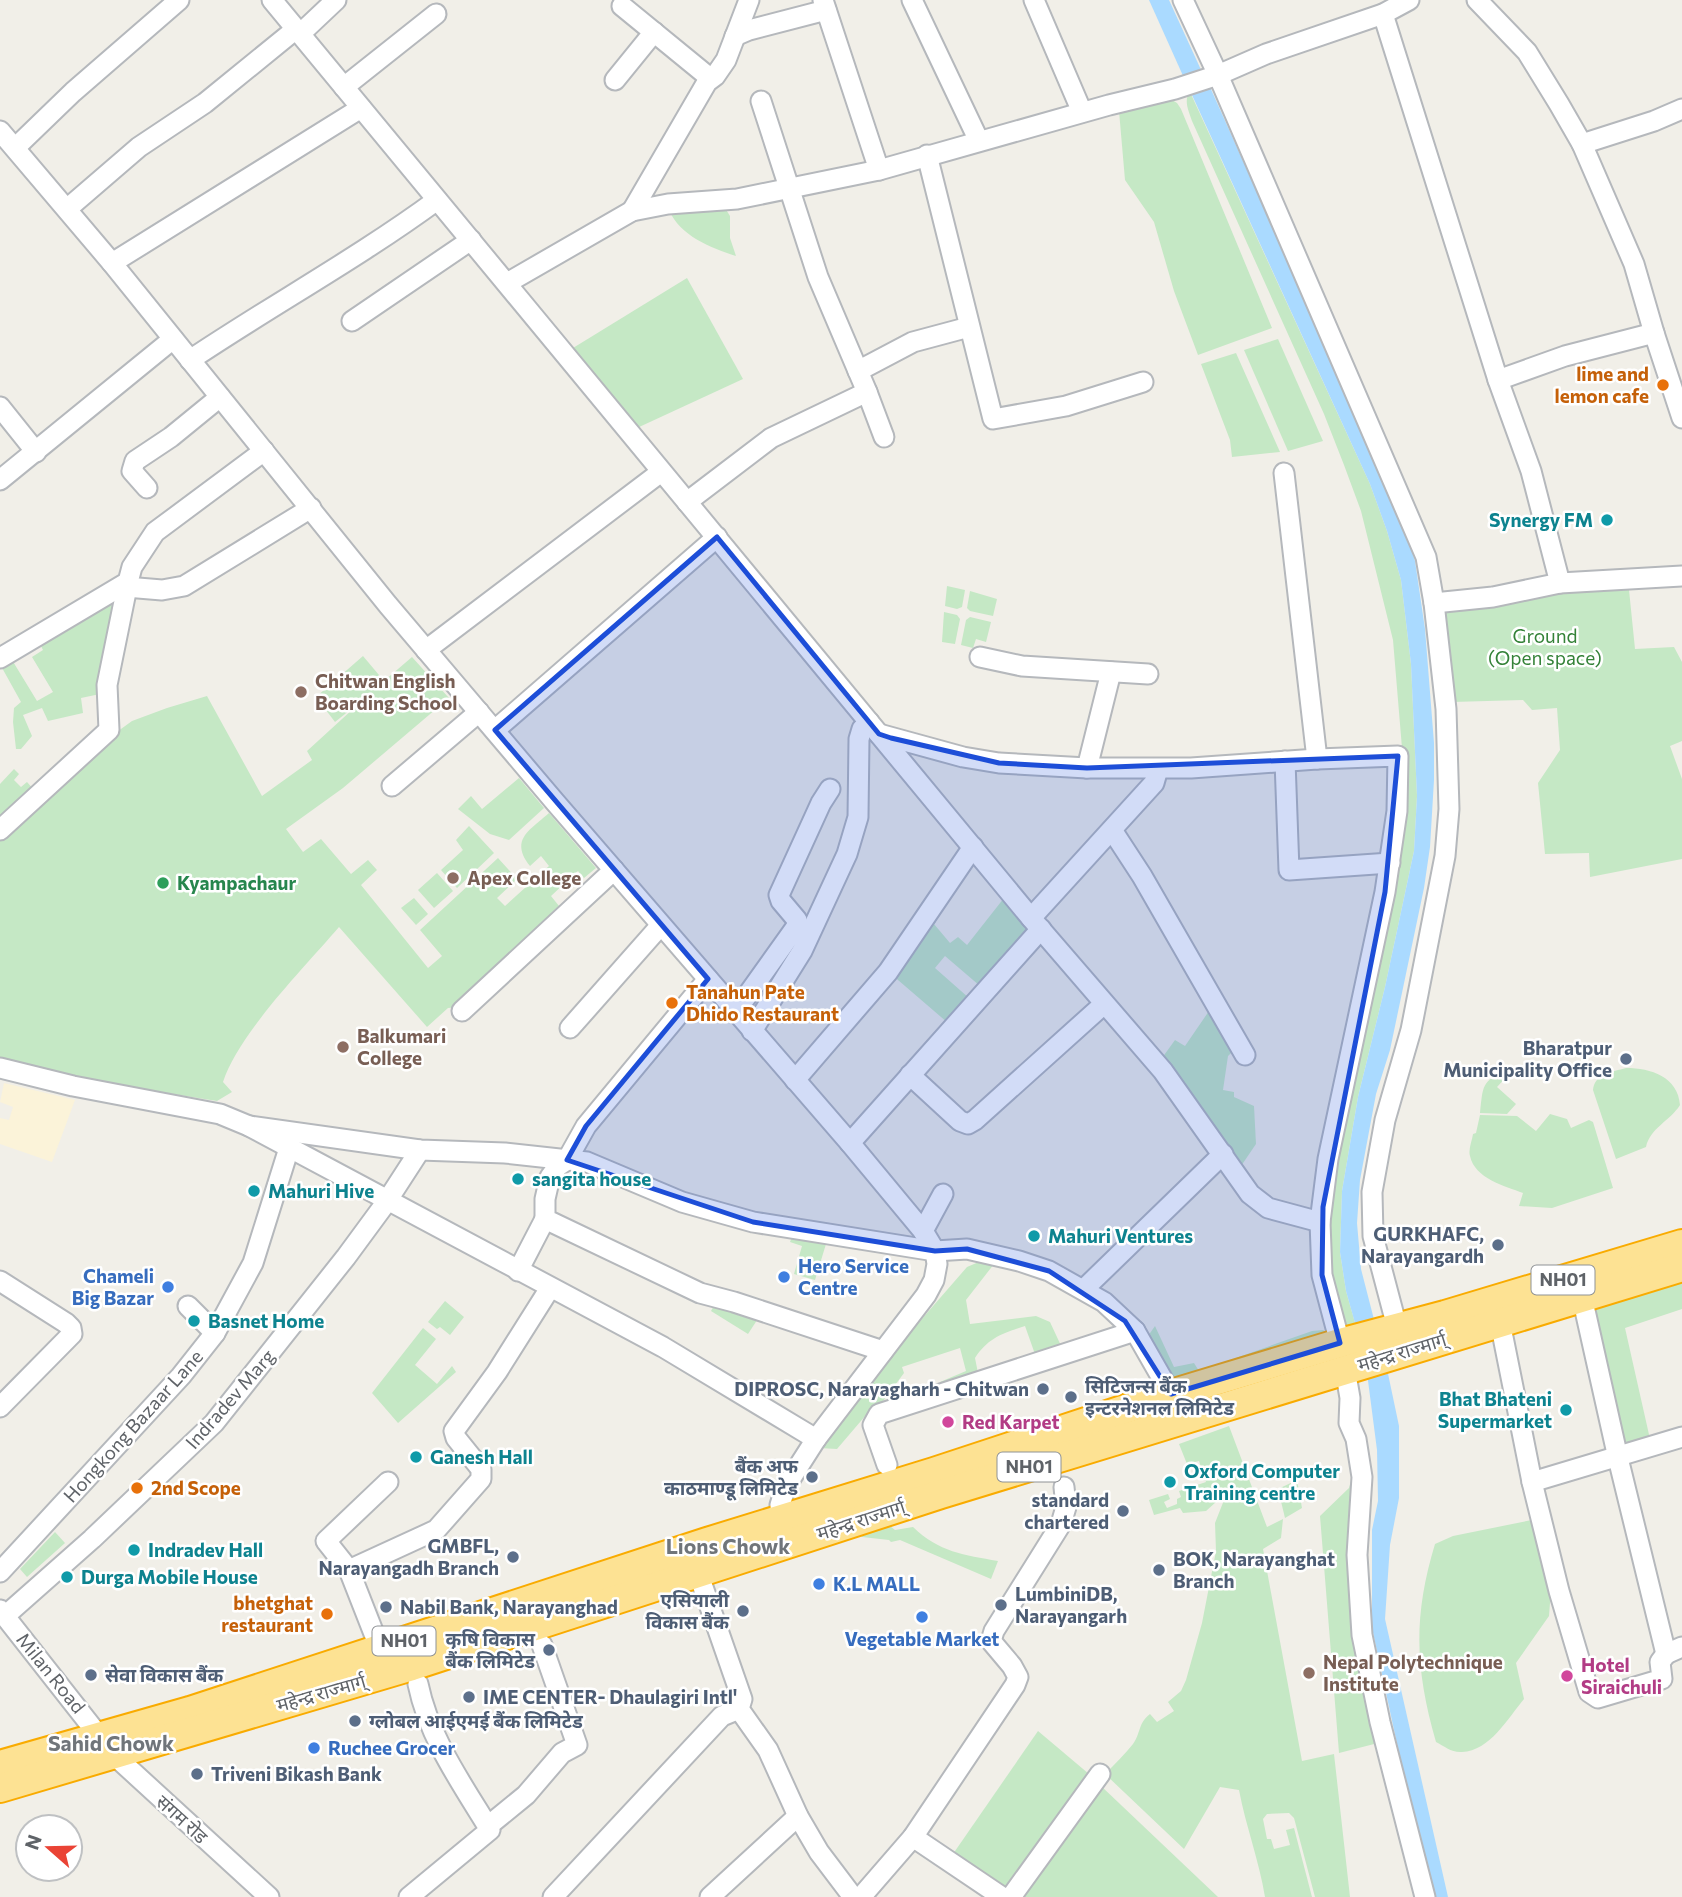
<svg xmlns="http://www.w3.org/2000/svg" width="1682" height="1897" font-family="Commissioner,'Noto Sans Devanagari',sans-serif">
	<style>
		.green { fill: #c5e8c5 }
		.sand { fill: #fbf3d9 }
		.water { fill: #aadaff }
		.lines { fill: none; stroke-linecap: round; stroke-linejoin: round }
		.minor-casing { stroke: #b5b8bc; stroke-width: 23 }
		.highway-casing { stroke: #f9ab00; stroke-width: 32 }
		.minor { stroke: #fff; stroke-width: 19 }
		.highway { stroke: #fde293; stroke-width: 28 }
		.marked { fill: #1d4ed8; fill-opacity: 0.2; stroke: #1d4ed8; stroke-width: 5; stroke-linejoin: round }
		.food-dot { fill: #e8710a; stroke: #fff; stroke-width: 2.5 }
		.culture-dot { fill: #0f9aa8; stroke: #fff; stroke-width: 2.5 }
		.education-dot { fill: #8d6e63; stroke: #fff; stroke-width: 2.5 }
		.leisure-dot { fill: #2e9e5b; stroke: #fff; stroke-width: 2.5 }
		.service-dot { fill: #5c6f8a; stroke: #fff; stroke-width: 2.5 }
		.shop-dot { fill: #3f7fe0; stroke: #fff; stroke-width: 2.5 }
		.hotel-dot { fill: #d1479c; stroke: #fff; stroke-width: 2.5 }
		.labels { text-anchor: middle; stroke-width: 5; stroke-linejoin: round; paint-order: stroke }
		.shield { fill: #fff; stroke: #8f9295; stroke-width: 2 }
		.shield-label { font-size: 18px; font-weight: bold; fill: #5f6368 }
		.food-label { font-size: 19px; font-weight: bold; fill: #c56008; stroke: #fff; text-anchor: end }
		.culture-label { font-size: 19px; font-weight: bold; fill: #0d838f; stroke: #fff; text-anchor: start }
		.park-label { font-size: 19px; fill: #348238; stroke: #fff }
		.education-label { font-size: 19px; font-weight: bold; fill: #785e54; stroke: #fff; text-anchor: start }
		.leisure-label { font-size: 19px; font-weight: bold; fill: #27864d; stroke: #fff; text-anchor: start }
		.service-label { font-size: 19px; font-weight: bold; fill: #4e5e75; stroke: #fff; text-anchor: end }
		.shop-label { font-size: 19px; font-weight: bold; fill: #366cbe; stroke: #fff; text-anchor: start }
		.street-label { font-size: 19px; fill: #5f6368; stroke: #fff }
		.hotel-label { font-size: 19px; font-weight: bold; fill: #b23c85; stroke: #fff; text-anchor: start }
		.neighbourhood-label { font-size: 21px; font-weight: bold; fill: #70757a; stroke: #fff }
	</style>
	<rect width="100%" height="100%" fill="#f1efe8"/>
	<g class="green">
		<path d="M1190 92 1370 484 1387 531 1401 580 1411 664 1417 796 1414 851 1385 987 1358 1097 1342 1191 1340 1252 1346 1291 1361 1344 1356 1346 1334 1308 1325 1230 1403 760 1393 640 1361 511 1344 465 1324 414 1192 121C1189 112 1183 100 1190 92Z"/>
		<path d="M1172 100 1177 103 1181 109 1272 328 1198 355 1174 291 1154 222 1125 180 1119 111Z"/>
		<path d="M725 208 730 216V238L736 256C711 248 680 236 669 210Z"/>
		<path d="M687 278 743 379 637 428 573 348Z"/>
		<path d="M1278 339 1323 441 1288 451 1244 350Z"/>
		<path d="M1236 353 1280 452 1232 457 1230 440 1201 364Z"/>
		<path d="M947 586 965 590 962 607 957 609 945 606Z"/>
		<path d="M1629 590 1635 649 1674 647 1682 662V741L1670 746 1682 779V859L1590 877 1589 853 1545 854 1538 783 1560 750 1557 708 1532 710 1523 700 1452 702 1443 609 1556 592Z"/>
		<path d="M970 591 997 599 993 616 970 611 967 608Z"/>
		<path d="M122 594 100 694 81 698 83 713 48 721 42 708 23 715 32 736 21 749H16L13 722 14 708 21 702 1 666 12 660 37 701 53 692 32 657 43 650 40 644Z"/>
		<path d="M944 612 957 615 960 619 955 644 942 642Z"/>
		<path d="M970 617 991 622 986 642 976 639 973 648 961 645 966 620Z"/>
		<path d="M363 656 384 681 412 657 449 698 343 788 286 829 303 852 321 839 351 874 368 860 377 870 361 885 428 968 442 956 420 930 498 858 517 879 497 898 505 906 549 866 541 856 530 866C509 840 530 830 549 813L596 868 584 878 578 871 551 896 559 906 551 913 556 919 461 1007 448 1008 427 1027 339 927C304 968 239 1033 223 1082L232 1092 217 1101 91 1081 0 1057V833L103 742 132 721 167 708 207 696 262 796 312 760 307 751 365 698 335 722 316 697Z"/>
		<path d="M14 769 19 774 14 780 21 787 27 782 34 790 0 821V784Z"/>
		<path d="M519 778 544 808 509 840 490 834 458 809 471 796 482 809Z"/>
		<path d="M469 826 494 853 457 888 441 870 463 850 456 840Z"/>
		<path d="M437 873 453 891 434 908 418 890Z"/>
		<path d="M414 898 428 914 416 925 401 908Z"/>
		<path d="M1004 898 1029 929 980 986 945 956 935 968 969 998 948 1023 891 974 933 918 936 922 934 924 950 943 958 937 967 945Z"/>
		<path d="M1209 1011 1233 1051 1228 1056 1223 1090 1234 1092V1097L1254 1106 1256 1144 1239 1169 1182 1089 1186 1085 1162 1058 1175 1040 1185 1046Z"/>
		<path d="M1626 1068C1651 1068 1678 1077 1680 1105 1670 1121 1650 1128 1646 1147L1616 1159 1593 1090C1595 1073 1612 1072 1626 1068Z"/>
		<path d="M1507 1071 1510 1073 1497 1087 1516 1104 1507 1114 1480 1113C1483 1087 1481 1080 1507 1071Z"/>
		<path d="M1550 1114 1567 1119 1571 1128 1589 1120 1593 1122 1613 1188 1552 1208 1519 1206 1523 1193C1505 1186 1475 1179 1470 1156 1468 1150 1472 1141 1473 1134L1476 1133 1480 1115 1517 1116 1536 1131Z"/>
		<path d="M792 1237 826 1244 815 1280 794 1274 802 1246 790 1242Z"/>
		<path d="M981 1261 994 1264 966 1300 970 1324 1036 1316 1050 1322 1063 1350 1036 1357 1025 1326C1003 1333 988 1338 975 1358L978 1373 941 1386 940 1382 966 1371 960 1348 902 1367 904 1373 881 1404 872 1408 837 1449 819 1448 907 1336 967 1267Z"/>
		<path d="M1682 1272V1309L1625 1328 1650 1439 1624 1449 1587 1303Z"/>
		<path d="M445 1301 464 1317 450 1335 440 1327 437 1329 428 1322Z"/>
		<path d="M715 1304 759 1317 748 1334 711 1311Z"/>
		<path d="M1155 1326 1174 1367 1194 1363 1199 1371 1312 1331 1323 1330 1331 1335 1176 1384 1148 1336Z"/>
		<path d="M423 1328 436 1339 415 1365 437 1384 452 1366 456 1372 398 1423 372 1393Z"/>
		<path d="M1229 1426 1267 1527 1283 1519 1281 1538 1263 1549 1302 1761 1334 1754 1350 1897H1315L1294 1818 1289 1813 1267 1814 1263 1819 1267 1839H1271L1274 1849 1290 1845 1286 1830 1294 1828 1312 1897H1265C1259 1860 1246 1827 1239 1790L1220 1787 1184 1849 1105 1774C1115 1764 1125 1754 1133 1744 1141 1733 1138 1723 1150 1714L1157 1722 1174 1711 1168 1702 1181 1691 1186 1680 1202 1623 1216 1551 1215 1523 1226 1495 1224 1488 1215 1491 1216 1502 1206 1511 1183 1513 1180 1508 1154 1515 1149 1500 1168 1494 1170 1499 1164 1502 1167 1508 1177 1504V1499L1181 1497 1179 1491 1206 1482 1199 1461 1187 1464 1179 1444Z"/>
		<path d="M1354 1470V1515L1382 1742 1339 1753 1320 1516 1349 1488Z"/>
		<path d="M1297 1480 1302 1508 1285 1518 1278 1489Z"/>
		<path d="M1532 1520 1551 1590 1549 1616 1516 1663 1524 1699C1508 1718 1490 1751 1462 1752 1452 1753 1444 1746 1436 1742 1415 1669 1413 1617 1435 1544L1453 1536Z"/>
		<path d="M884 1521 895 1530 913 1527C939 1552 964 1555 998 1561L991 1579 900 1540 891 1542 889 1540 862 1537 858 1534Z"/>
		<path d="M55 1532 65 1543 27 1577 20 1569Z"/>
		<path d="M1038 1731 1089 1774 1006 1893 953 1854Z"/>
		<path d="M1101 1786 1218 1897H1022Z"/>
	</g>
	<path class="sand" d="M4 1083 75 1100 52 1162 0 1144V1118L9 1120 13 1107 0 1102Z"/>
	<g class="water">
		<path d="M1149 0H1169L1202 72 1184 78Z"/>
		<path d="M1210 87 1399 511 1415 561 1425 629 1434 743V780L1430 847 1424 888 1390 1050 1376 1094 1360 1180 1357 1223 1361 1269 1378 1335 1360 1341 1346 1291 1340 1252 1342 1191 1358 1097 1385 987 1414 851 1417 796 1411 664 1401 580 1387 531 1370 484 1192 95Z"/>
		<path d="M1387 1369 1399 1426V1498L1390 1545 1385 1619 1448 1897H1432L1426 1861 1415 1827 1372 1628V1530L1378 1501 1377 1450 1367 1373Z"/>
	</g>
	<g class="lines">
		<defs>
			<g id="minor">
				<path d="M272 0 1031 918 1163 1071 1250 1194 1268 1208 1320 1222"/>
				<path d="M823 0 879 170"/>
				<path d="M912 0 979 141"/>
				<path d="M1034 0 1082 112"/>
				<path d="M1183 0 1218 75 1426 557 1434 603 1446 709 1449 809 1445 856 1411 1030 1385 1120 1372 1192 1373 1236 1397 1327"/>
				<path d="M1477 0 1527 52 1559 104 1582 144 1634 264 1654 333 1682 418"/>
				<path d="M622 6 710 78"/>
				<path d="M1383 14 1498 380 1531 471 1560 583 1682 576"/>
				<path d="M300 34 336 0"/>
				<path d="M735 36 749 30 826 10"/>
				<path d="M615 80 654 32"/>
				<path d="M344 87 436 14"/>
				<path d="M0 131 112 263 388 605 555 802 850 1143 923 1231 935 1251 937 1264 934 1280 926 1295 816 1439 786 1486 780 1505 782 1530"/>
				<path d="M1582 144 1654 121 1682 109"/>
				<path d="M15 148 73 92 179 0"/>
				<path d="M927 155 993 419 1066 406 1143 382"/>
				<path d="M67 209 139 147 205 103 296 29"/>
				<path d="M632 211 707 82 715 76 726 60 749 0"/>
				<path d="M112 263 361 108"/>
				<path d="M507 283 632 211 668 204 737 199 879 170 1109 105 1175 89 1218 75 1266 54 1383 14 1409 0"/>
				<path d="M352 321 471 240"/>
				<path d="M190 360C272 305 358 258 437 200"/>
				<path d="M858 371 913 342 969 327"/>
				<path d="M1498 380 1565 356 1654 333"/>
				<path d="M867 392 884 437"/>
				<path d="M0 407 36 452"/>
				<path d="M1284 473 1317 759"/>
				<path d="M0 480 173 339"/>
				<path d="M147 488 132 471 135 461 171 437 220 397"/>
				<path d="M687 502 771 438 867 392 818 277 761 101"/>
				<path d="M126 587 162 590 184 586 311 508"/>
				<path d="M1434 603 1493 597 1560 583"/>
				<path d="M426 650 661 472"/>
				<path d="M980 657 1022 666 1148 674"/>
				<path d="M0 658 128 582 132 567 155 532 264 451"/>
				<path d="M495 730 717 537"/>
				<path d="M879 734 963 757 999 763 1087 768H1191L1317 759 1398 756 1397 811 1385 892 1328 1159 1320 1222 1322 1275 1340 1343"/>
				<path d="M1285 761 1289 870 1390 863"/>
				<path d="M1087 768 1111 672"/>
				<path d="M392 786 479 712"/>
				<path d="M0 830 109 730 107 685 128 582"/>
				<path d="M1112 830 1142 876 1245 1055"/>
				<path d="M1031 918 1154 783 1158 769"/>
				<path d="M708 979 586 1126 567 1160 558 1166 550 1177 545 1199V1219L700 1293 734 1302 883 1351"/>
				<path d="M462 1011 614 870"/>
				<path d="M736 1011 796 927 797 920 781 901 779 895 821 803 830 789"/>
				<path d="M570 1028 661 925"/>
				<path d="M752 1031 802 951 847 854 858 817 859 739 862 729 869 722"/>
				<path d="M0 1068 73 1086 220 1114 249 1126 663 1347 816 1439"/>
				<path d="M910 1075 960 1121 968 1124 975 1120 1104 1004"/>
				<path d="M795 1080 888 972 973 847"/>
				<path d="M249 1126 420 1150 505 1153 587 1162 682 1202 753 1222 935 1251 967 1249 1019 1261 1049 1271 1104 1302 1135 1331 1171 1394"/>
				<path d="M850 1143 1041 929"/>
				<path d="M923 1231 943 1194"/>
				<path d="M518 1271 545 1219"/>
				<path d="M0 1281 66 1323 71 1328 72 1334 0 1407"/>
				<path d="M1084 1289 1223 1154"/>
				<path d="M1582 1297 1618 1458 1666 1654 1682 1647"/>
				<path d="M188 1306 215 1333"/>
				<path d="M1500 1322 1532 1482 1682 1437"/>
				<path d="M1345 1369 1350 1398 1349 1423 1356 1439 1362 1477 1357 1555 1362 1635 1380 1722 1425 1897"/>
				<path d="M887 1465 873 1425 879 1414 1135 1331"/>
				<path d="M1532 1482 1559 1591 1589 1692 1598 1698 1662 1679 1660 1662 1666 1654"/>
				<path d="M695 1564 742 1699 739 1709 768 1750 798 1816 819 1852 853 1897"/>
				<path d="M349 1570 436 1530 481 1479V1469L456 1438 454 1431 497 1372 550 1288"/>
				<path d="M0 1572 181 1376 215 1333 253 1263 289 1148"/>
				<path d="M0 1610 114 1755 269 1897"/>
				<path d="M5 1616 92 1539 214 1423 346 1257 385 1204 420 1150"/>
				<path d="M380 1649 349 1570 326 1541 388 1482"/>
				<path d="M488 1826 526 1795 562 1753 577 1745 542 1645"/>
				<path d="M913 1837 1002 1897"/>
				<path d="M409 1897 490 1830C462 1784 429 1738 418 1684"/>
				<path d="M553 1897 722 1716 739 1709"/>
				<path d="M710 1897 798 1816"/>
				<path d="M861 1897 913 1837 1015 1685 1018 1677 1012 1666 991 1641 994 1631 1061 1524 1066 1507 1064 1487"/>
				<path d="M1011 1897 1100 1774"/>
			</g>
			<g id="highway">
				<path d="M0 1765 190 1711 707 1542 934 1472 1171 1394 1340 1343 1445 1315 1682 1244"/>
				<path d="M0 1788 412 1666 941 1494 1682 1267"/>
			</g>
		</defs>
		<use href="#minor" class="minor-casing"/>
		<use href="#highway" class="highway-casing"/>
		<use href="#minor" class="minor"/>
		<use href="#highway" class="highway"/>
	</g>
	<path class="marked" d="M717 537 879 734 891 738 999 763 1087 768 1398 756 1385 892 1323 1207 1322 1275 1340 1343 1171 1394 1125 1321 1049 1271 967 1249 935 1251 753 1222 567 1160 586 1126 708 979 495 730Z"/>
	<g class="food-dot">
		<circle cx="1663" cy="385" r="7"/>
		<circle cx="672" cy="1003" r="7"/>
		<circle cx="137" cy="1488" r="7"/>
		<circle cx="327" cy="1614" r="7"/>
	</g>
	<g class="culture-dot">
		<circle cx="1607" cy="520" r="7"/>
		<circle cx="518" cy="1179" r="7"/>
		<circle cx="254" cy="1191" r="7"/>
		<circle cx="1034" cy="1236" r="7"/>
		<circle cx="194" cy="1321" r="7"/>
		<circle cx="1566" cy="1410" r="7"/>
		<circle cx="416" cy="1457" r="7"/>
		<circle cx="1170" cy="1482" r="7"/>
		<circle cx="134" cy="1550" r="7"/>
		<circle cx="67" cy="1577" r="7"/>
	</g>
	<g class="education-dot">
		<circle cx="301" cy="692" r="7"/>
		<circle cx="453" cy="878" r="7"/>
		<circle cx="343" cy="1047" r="7"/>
		<circle cx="1309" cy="1673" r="7"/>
	</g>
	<circle class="leisure-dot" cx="163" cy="883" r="7"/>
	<g class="service-dot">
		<circle cx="1626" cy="1059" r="7"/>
		<circle cx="1498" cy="1245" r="7"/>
		<circle cx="1043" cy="1389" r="7"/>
		<circle cx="1071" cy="1397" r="7"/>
		<circle cx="812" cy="1477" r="7"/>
		<circle cx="1123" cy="1511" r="7"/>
		<circle cx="513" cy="1557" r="7"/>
		<circle cx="1159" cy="1570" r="7"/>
		<circle cx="1001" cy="1605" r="7"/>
		<circle cx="386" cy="1607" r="7"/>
		<circle cx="743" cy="1611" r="7"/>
		<circle cx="549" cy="1650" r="7"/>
		<circle cx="91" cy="1675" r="7"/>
		<circle cx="469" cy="1697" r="7"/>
		<circle cx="355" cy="1721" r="7"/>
		<circle cx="197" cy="1774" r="7"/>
	</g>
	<g class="shop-dot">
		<circle cx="784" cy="1277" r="7"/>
		<circle cx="168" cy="1287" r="7"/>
		<circle cx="819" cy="1584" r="7"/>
		<circle cx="922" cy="1617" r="7"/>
		<circle cx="314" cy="1748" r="7"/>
	</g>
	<g class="hotel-dot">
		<circle cx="948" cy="1422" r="7"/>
		<circle cx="1567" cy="1676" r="7"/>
	</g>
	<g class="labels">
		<g class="shield">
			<rect x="1531.5" y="1265.5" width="63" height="29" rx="5"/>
			<rect x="997.5" y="1452.5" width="63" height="29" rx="5"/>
			<rect x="372.5" y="1626.5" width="63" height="29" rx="5"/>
		</g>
		<g class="shield-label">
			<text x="1563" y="1286">NH01</text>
			<text x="1029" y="1473">NH01</text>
			<text x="404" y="1647">NH01</text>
		</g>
		<g class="food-label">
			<text x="1649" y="381">lime and<tspan x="1649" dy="22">lemon cafe</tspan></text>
			<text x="686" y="999" text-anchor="start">Tanahun Pate<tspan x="686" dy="22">Dhido Restaurant</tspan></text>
			<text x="151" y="1495" text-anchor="start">2nd Scope</text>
			<text x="313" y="1610">bhetghat<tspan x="313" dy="22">restaurant</tspan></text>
		</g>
		<g class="culture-label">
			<text x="1593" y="527" text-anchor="end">Synergy FM</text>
			<text x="532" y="1186">sangita house</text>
			<text x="268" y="1198">Mahuri Hive</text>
			<text x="1048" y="1243">Mahuri Ventures</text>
			<text x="208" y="1328">Basnet Home</text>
			<text x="1552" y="1406" text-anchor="end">Bhat Bhateni<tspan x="1552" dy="22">Supermarket</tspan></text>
			<text x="430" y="1464">Ganesh Hall</text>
			<text x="1184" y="1478">Oxford Computer<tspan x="1184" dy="22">Training centre</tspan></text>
			<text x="148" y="1557">Indradev Hall</text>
			<text x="81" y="1584">Durga Mobile House</text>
		</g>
		<g class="park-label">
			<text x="1545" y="643">Ground<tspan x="1545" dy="22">(Open space)</tspan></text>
		</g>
		<g class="education-label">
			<text x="315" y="688">Chitwan English<tspan x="315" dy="22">Boarding School</tspan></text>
			<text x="467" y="885">Apex College</text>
			<text x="357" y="1043">Balkumari<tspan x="357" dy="22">College</tspan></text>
			<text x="1323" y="1669">Nepal Polytechnique<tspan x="1323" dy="22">Institute</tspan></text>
		</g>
		<g class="leisure-label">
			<text x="177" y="890">Kyampachaur</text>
		</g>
		<g class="service-label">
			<text x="1612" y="1055">Bharatpur<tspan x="1612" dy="22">Municipality Office</tspan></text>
			<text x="1484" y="1241">GURKHAFC,<tspan x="1484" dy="22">Narayangardh</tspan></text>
			<text x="1085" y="1393" text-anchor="start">सिटिजन्स बैंक<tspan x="1085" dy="22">इन्टरनेशनल लिमिटेड</tspan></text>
			<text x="1029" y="1396">DIPROSC, Narayagharh - Chitwan</text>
			<text x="798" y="1473">बैंक अफ<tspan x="798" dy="22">काठमाण्डू लिमिटेड</tspan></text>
			<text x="1109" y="1507">standard<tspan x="1109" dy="22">chartered</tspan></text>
			<text x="499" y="1553">GMBFL,<tspan x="499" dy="22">Narayangadh Branch</tspan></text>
			<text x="1173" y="1566" text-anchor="start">BOK, Narayanghat<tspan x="1173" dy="22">Branch</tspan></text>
			<text x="1015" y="1601" text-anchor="start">LumbiniDB,<tspan x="1015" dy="22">Narayangarh</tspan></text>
			<text x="729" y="1607">एसियाली<tspan x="729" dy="22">विकास बैंक</tspan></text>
			<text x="400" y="1614" text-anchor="start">Nabil Bank, Narayanghad</text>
			<text x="535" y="1646">कृषि विकास<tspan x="535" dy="22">बैंक लिमिटेड</tspan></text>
			<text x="105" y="1682" text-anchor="start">सेवा विकास बैंक</text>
			<text x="483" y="1704" text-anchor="start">IME CENTER- Dhaulagiri Intl'</text>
			<text x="369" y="1728" text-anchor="start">ग्लोबल आईएमई बैंक लिमिटेड</text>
			<text x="211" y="1781" text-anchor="start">Triveni Bikash Bank</text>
		</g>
		<g class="shop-label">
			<text x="798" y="1273">Hero Service<tspan x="798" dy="22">Centre</tspan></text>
			<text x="154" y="1283" text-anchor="end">Chameli<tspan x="154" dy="22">Big Bazar</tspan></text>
			<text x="833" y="1591">K.L MALL</text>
			<text x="922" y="1646" text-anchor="middle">Vegetable Market</text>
			<text x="328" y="1755">Ruchee Grocer</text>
		</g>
		<g class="street-label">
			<text transform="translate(1402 1352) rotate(-17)" y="7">महेन्द्र राज्मार्ग्</text>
			<text transform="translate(230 1399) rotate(-49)" y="7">Indradev Marg</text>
			<text transform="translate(133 1426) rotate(-48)" y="7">Hongkong Bazaar Lane</text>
			<text transform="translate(861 1520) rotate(-18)" y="7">महेन्द्र राज्मार्ग्</text>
			<text transform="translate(51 1673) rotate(51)" y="7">Milan Road</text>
			<text transform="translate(321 1693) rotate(-16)" y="7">महेन्द्र राज्मार्ग्</text>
			<text transform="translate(182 1819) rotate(42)" y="7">संगम रोड</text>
		</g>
		<g class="hotel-label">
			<text x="962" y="1429">Red Karpet</text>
			<text x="1581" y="1672">Hotel<tspan x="1581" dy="22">Siraichuli</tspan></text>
		</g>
		<g class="neighbourhood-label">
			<text x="728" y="1554">Lions Chowk</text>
			<text x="111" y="1751">Sahid Chowk</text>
		</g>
	</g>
	<g transform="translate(49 1848) rotate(290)"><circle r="33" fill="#ffffff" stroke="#bfc1c3" stroke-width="2"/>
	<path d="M0-5L12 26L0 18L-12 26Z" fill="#ea4335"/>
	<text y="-10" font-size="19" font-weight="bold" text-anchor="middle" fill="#5f6368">N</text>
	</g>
</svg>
